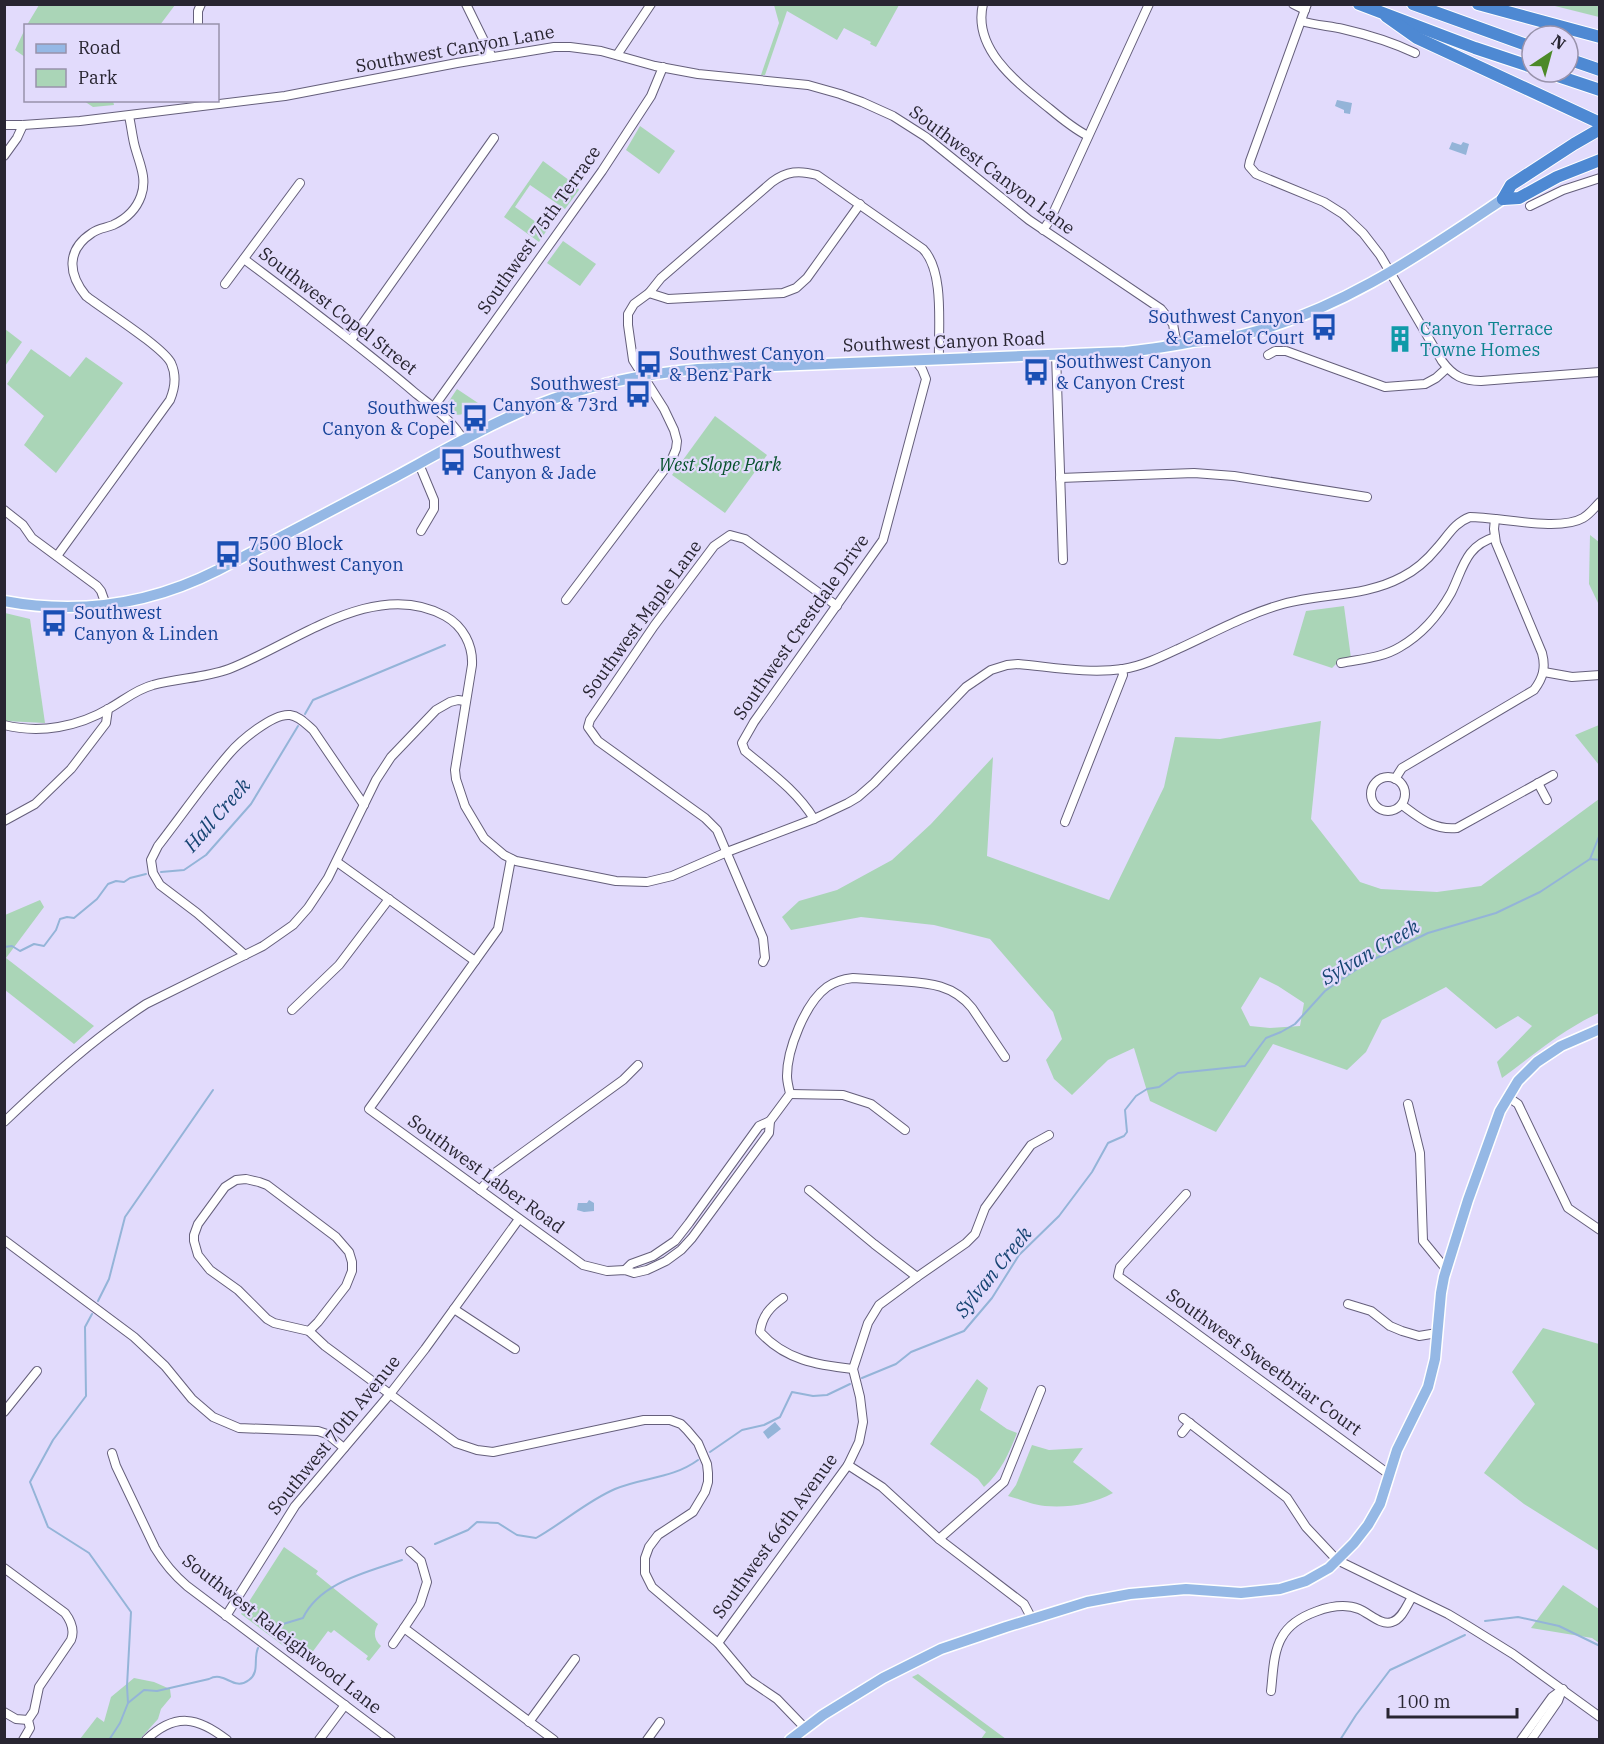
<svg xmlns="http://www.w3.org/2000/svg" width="1604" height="1744" font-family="'IBM Plex Serif',serif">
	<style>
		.green { fill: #aad5b7; fill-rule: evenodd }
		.water { fill: #94b4d8 }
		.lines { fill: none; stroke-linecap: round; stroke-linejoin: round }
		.stream { stroke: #94b4d8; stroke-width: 2 }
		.minor-casing { stroke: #655f7b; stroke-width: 10 }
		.major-casing { stroke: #fff; stroke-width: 13 }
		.highway-casing { stroke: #fff; stroke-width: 14 }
		.minor { stroke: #fff; stroke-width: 8 }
		.major { stroke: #95b8e5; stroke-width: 10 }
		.highway { stroke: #4e89d3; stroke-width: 12 }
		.labels { text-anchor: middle; stroke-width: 4.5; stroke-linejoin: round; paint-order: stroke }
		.street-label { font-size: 18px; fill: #282531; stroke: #e2dbfc }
		.transit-label { font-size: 18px; fill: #164399; stroke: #e2dbfc; text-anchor: start }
		.culture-label { font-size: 18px; fill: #0d838f; stroke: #e2dbfc; text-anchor: start }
		.park-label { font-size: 18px; font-style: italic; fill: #06512c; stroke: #e2dbfc }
		.water-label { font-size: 20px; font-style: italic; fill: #164472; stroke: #e2dbfc }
	</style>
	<rect width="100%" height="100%" fill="#e2dbfc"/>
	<g class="green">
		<path d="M39 5V4L175 5 160 25H27Z"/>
		<path d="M774 5V4L899 5 876 47 870 44 871 42 844 28 837 40 787 11 765 75H761L779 23Z"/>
		<path d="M1551 5H1599V17Z"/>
		<path d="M25 29V57L15 50Z"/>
		<path d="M84 101H113L114 105 93 107Z"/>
		<path d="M640 126 675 151 659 174 626 150Z"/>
		<path d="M543 161 577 186 579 190 565 209 530 185 515 207 547 230 539 242 504 217Z"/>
		<path d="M563 241 596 264 580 286 547 263Z"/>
		<path d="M5 329 22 342 5 366Z"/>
		<path d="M31 349 70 377 86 357 123 383 56 473 24 445 44 416 7 384Z"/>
		<path d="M457 389 481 405C469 411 453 424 447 404Z"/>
		<path d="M715 416 767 455 725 513 672 475Z"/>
		<path d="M1590 535 1599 542V605L1589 584Z"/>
		<path d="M1344 606 1351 658 1339 661 1332 668 1293 655 1306 611Z"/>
		<path d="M5 613 30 619 45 723 5 721Z"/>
		<path d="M1321 721 1311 819 1360 882 1381 889 1437 892 1481 886 1599 799V1013C1565 1028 1532 1056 1502 1078L1497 1062 1532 1026 1518 1016 1496 1029 1446 987 1382 1020 1366 1052 1347 1070 1273 1044 1216 1132 1150 1101 1134 1048 1108 1060 1072 1095 1054 1079 1046 1060 1062 1039 1053 1012 990 939 934 925 861 917 791 930 782 917 799 901 837 890 892 860 931 824 993 757 987 856 1109 900 1164 787 1175 737 1220 739ZM1260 977 1278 986 1304 1003 1300 1026 1270 1028 1250 1026 1241 1008Z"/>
		<path d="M1599 725V765L1575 735Z"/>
		<path d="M40 900 44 907 6 958 94 1026 74 1044 5 990V915Z"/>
		<path d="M1543 1328 1599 1344V1551L1524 1504 1484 1473 1535 1404 1512 1372Z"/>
		<path d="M977 1379 988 1388 980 1410 1007 1429 1017 1433C1009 1453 1001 1472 984 1487L978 1479 930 1444Z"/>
		<path d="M1032 1445 1049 1450 1083 1448 1073 1462 1113 1493C1093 1504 1068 1508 1045 1506 1032 1505 1020 1499 1008 1496L1016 1485Z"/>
		<path d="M284 1547 318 1571 316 1574 378 1624C373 1632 374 1640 381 1646L369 1661 366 1659 368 1656 334 1630 331 1633 328 1631 305 1662 241 1614Z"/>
		<path d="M1563 1585 1599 1609V1643L1592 1638 1531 1628Z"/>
		<path d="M918 1674 1006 1739H981L986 1732 912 1677Z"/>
		<path d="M134 1678 154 1682 170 1689 171 1697 161 1709 158 1719 140 1739H80L97 1717 104 1722 111 1697Z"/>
	</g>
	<g class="water">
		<path d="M1337 100 1352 103 1350 114 1344 113V110L1335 106Z"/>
		<path d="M1452 142 1461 145 1463 142 1469 144 1466 155 1449 149Z"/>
		<path d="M589 1200 594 1203V1211L584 1212 577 1210 578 1203H587Z"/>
		<path d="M775 1422 781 1429 768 1439 763 1432Z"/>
	</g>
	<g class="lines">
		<g class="stream">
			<path d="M305 714 313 700 445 645"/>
			<path d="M1590 859 1600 860"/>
			<path d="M161 872 184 870 206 855 251 804 298 726"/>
			<path d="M4 947 12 946 20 951 34 944 44 946 56 930 60 919 67 917 74 918 97 899 108 884 116 881 124 882 130 878 146 874"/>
			<path d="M98 1301 109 1279 125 1217 213 1090"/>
			<path d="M92 1314 85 1327 86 1396 53 1440 30 1482 48 1527 89 1553 131 1612 127 1686 128 1703"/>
			<path d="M862 1378 896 1364 911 1352 964 1331 992 1298 1019 1255 1059 1216 1092 1172 1108 1143 1124 1136 1127 1132 1125 1110 1136 1096 1147 1089 1159 1087 1178 1073 1245 1066 1266 1038 1281 1032 1295 1024 1325 991 1342 979 1368 962 1428 933 1496 913 1540 892 1590 859 1600 834"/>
			<path d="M710 1452 742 1430 764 1425 780 1417 792 1392 813 1396 827 1395 850 1384"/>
			<path d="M435 1544 468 1530 477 1522 498 1523 517 1535 536 1538C563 1523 587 1501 615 1489 643 1477 672 1479 698 1460"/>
			<path d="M1485 1621 1518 1617 1559 1626 1600 1646"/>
			<path d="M270 1633 283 1624 303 1618C320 1582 368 1572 402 1560"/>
			<path d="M109 1740 120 1723 128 1703 144 1690 157 1691 209 1679C225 1670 233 1692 249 1680 260 1672 253 1659 258 1648"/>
			<path d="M1340 1740 1356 1715 1390 1670 1465 1635"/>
		</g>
		<defs>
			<g id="minor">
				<path d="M466 4 492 57"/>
				<path d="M983 4C972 50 1019 84 1050 109 1062 119 1074 129 1088 136"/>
				<path d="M1293 4 1305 10"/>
				<path d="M1307 4 1250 161 1249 166 1256 174 1324 202 1343 214 1363 233 1380 255 1442 361C1453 376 1463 381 1481 381L1600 372"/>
				<path d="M1301 21C1315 25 1329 26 1343 29 1365 34 1394 43 1415 53"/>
				<path d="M198 26V11L201 4"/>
				<path d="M617 55 651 4"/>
				<path d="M4 125H23L80 121 285 96 457 63 554 47H570L601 51 655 66 698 74 808 85 840 94 862 102 893 116 926 137 1029 220 1161 309 1173 324 1177 346"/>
				<path d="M4 156 17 138 23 125"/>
				<path d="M1530 206 1563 190 1600 178"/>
				<path d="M1043 230 1050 220 1149 4"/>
				<path d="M244 259C301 302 359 345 414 392 431 406 453 420 463 440"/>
				<path d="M225 284 300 183"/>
				<path d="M649 293 668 299 783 293 796 288 807 278 860 204"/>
				<path d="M351 340 494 138"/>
				<path d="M1056 354 1063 560"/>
				<path d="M1268 355 1275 351H1286L1385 387 1425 384 1436 378 1447 368"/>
				<path d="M433 408 602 171 651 96 663 67"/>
				<path d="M419 464 434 500V509L421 531"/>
				<path d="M1060 478 1194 473 1234 476 1367 497"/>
				<path d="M4 510 23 525 32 538 97 586 101 591 106 605"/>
				<path d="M57 556 170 400C175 388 177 376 171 363 163 347 104 310 86 296 68 274 66 250 92 233 99 228 106 228 113 225 126 219 136 210 141 196 148 177 138 161 134 143 132 134 131 125 129 116"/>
				<path d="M566 600 671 461 676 449 677 441 674 430 664 409 633 360 628 325V314L634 304 649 293 661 278 772 182C787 171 799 170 817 175L923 249C945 272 938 328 939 359"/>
				<path d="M1341 663C1361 659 1382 658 1400 647 1421 635 1439 614 1451 593 1463 569 1465 546 1495 537"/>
				<path d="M1544 672 1572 677 1600 675"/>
				<path d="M4 725C40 734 78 727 110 708 124 700 137 689 153 685 178 678 205 678 229 669 294 644 375 577 445 616 463 626 473 645 472 665L455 770 456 779 465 806 484 838 504 855 516 861 616 881 647 882 672 876 727 852 814 819 848 803 858 797 874 783 966 687 991 670 1007 665 1018 664C1052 667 1089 674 1123 669 1142 666 1161 657 1178 649 1213 633 1247 614 1283 604 1323 593 1365 597 1402 577 1416 570 1428 559 1437 548 1448 536 1454 523 1470 517 1499 517 1559 532 1583 518 1590 514 1594 508 1600 502"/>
				<circle cx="1388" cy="794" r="17"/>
				<path d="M1395 779 1402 768 1534 690C1543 678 1546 668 1542 653L1496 543 1494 529 1495 519"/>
				<path d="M1538 783 1547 800"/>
				<path d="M1402 805C1421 819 1433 830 1457 828L1553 775"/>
				<path d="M814 819C797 791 770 772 745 751L742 743 754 722 883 540 926 379 922 369 915 360"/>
				<path d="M4 821 35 804 71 769 106 723 108 709"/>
				<path d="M1065 822 1123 675 1122 669"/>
				<path d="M511 859 498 929 369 1109 583 1265 607 1271 625 1270 634 1273 647 1270 666 1261 681 1250 692 1238 769 1133 770 1121"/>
				<path d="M337 862 475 961"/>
				<path d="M245 955 197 913 160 885 153 873 151 860 158 846C182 815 204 783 229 754 240 741 273 713 290 715 299 716 306 724 313 730L364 805"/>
				<path d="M763 962 765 958 763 938 717 830 705 818 598 741 588 727 590 720 654 626 714 546 730 535 745 539 837 606"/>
				<path d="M292 1010 339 965 389 899"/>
				<path d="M790 1094 843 1095 871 1104 905 1130"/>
				<path d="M1508 1097 1518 1104 1568 1208 1600 1230"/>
				<path d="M1408 1104 1420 1153 1423 1241 1446 1269"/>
				<path d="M4 1122C49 1079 94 1038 146 1004L263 946 293 925 308 908 328 878 376 780 391 757 436 710 450 702 458 700 465 701"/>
				<path d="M246 1179 259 1182 267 1185 336 1237 349 1252 352 1262V1271L346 1286 318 1322 309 1331 274 1323 267 1319 238 1290 210 1270 198 1255 194 1241V1235L198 1224 225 1187 236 1180Z"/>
				<path d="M480 1190 496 1172 623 1080 638 1065"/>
				<path d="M809 1190 874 1244 917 1277"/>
				<path d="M1186 1194 1120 1267 1118 1276 1390 1475"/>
				<path d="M4 1240 134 1337 165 1366 192 1399 213 1417 239 1428 318 1431 327 1434 344 1448"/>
				<path d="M625 1270 631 1264 653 1256 675 1241 689 1223 759 1126 770 1121 790 1094C789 1088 787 1082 787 1076 787 1050 805 1003 827 987 834 982 844 979 853 978 869 979 884 980 900 981 928 983 953 984 972 1008L1005 1057"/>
				<path d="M783 1298C770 1307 762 1316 760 1332 785 1360 817 1365 853 1369"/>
				<path d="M1348 1304 1371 1311 1390 1326 1402 1331 1419 1336 1437 1333"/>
				<path d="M454 1309 515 1349"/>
				<path d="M309 1331 325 1346 456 1443 477 1450 493 1452 644 1420H670L681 1424 687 1430 698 1443 707 1464 708 1473V1482L705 1492 693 1512 658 1535 649 1547 645 1558V1573L652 1587 718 1643 749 1680 777 1699 805 1728"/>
				<path d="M4 1412 37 1371"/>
				<path d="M1183 1418 1287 1498 1306 1527 1337 1560 1448 1614 1468 1626 1513 1654 1600 1717"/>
				<path d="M1182 1433 1190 1423"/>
				<path d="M112 1453 116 1466 155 1548C164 1563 174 1575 187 1586L391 1740"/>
				<path d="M848 1465 882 1487 939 1539 1024 1604 1032 1619"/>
				<path d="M939 1539 1004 1482 1041 1390"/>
				<path d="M410 1551 421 1561 427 1582 420 1604 404 1628 554 1740"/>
				<path d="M4 1568 65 1613C71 1621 75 1630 71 1640L39 1687 34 1711 28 1720 30 1728 23 1740"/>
				<path d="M226 1616 295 1506 390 1394 425 1349 519 1219"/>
				<path d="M718 1643 848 1465 859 1442 863 1422 860 1397 853 1369 868 1323 879 1305 917 1277 966 1243 975 1234 985 1208 1031 1145 1049 1135"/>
				<path d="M393 1644 404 1628"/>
				<path d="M1271 1691C1273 1674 1273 1652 1282 1637 1294 1615 1336 1600 1359 1609 1369 1613 1381 1626 1392 1622 1402 1619 1407 1605 1412 1597"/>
				<path d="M4 1712 16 1719 28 1720"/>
				<path d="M529 1722 575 1659"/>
				<path d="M146 1740C175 1712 198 1717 227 1740"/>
				<path d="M319 1740 345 1705"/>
				<path d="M647 1740 660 1722"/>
				<path d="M1521 1740 1552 1697 1563 1689"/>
				<path d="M1531 1740 1558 1701 1562 1690"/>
			</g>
			<g id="major">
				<path d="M4 601C78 615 151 604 218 570 277 539 336 508 395 477 441 452 486 426 534 406 587 385 642 374 698 369L1125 352C1148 350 1170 346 1192 342 1209 340 1226 339 1242 335 1340 311 1421 254 1503 199"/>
				<path d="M790 1740 823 1715 883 1678 941 1649 1006 1627 1087 1602 1130 1594 1186 1589 1241 1593 1280 1589 1306 1581 1329 1568 1354 1543 1368 1525 1380 1504 1397 1450 1428 1387 1435 1359 1441 1293 1444 1277 1468 1200 1500 1111 1518 1081 1537 1062 1561 1046 1600 1029"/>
			</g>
			<g id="highway">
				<path d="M1359 4 1475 48 1532 67"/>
				<path d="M1413 4 1532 47"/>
				<path d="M1478 4 1600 37"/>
				<path d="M1386 16 1417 38 1600 123"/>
				<path d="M1568 59 1600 70"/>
				<path d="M1546 72 1600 90"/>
				<path d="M1503 199 1511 185 1574 144 1600 129"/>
				<path d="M1503 199 1519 198 1557 177 1600 160"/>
			</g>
		</defs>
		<use href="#minor" class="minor-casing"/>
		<use href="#major" class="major-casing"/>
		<use href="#highway" class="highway-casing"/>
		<use href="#minor" class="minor"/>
		<use href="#major" class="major"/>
		<use href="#highway" class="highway"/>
	</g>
	<defs>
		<symbol id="bus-bare" viewBox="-9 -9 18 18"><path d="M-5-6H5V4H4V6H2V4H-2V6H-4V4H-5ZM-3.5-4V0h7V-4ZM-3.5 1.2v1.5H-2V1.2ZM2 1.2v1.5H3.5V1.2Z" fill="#1a4fb4" stroke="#e2dbfc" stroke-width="2.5" paint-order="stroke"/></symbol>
		<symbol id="building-bare" viewBox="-9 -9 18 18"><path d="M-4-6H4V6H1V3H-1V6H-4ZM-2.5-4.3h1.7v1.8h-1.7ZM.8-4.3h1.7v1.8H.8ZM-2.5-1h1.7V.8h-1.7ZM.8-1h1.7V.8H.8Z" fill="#0f9aa8" stroke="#e2dbfc" stroke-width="2.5" paint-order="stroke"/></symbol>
	</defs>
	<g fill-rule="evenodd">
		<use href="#bus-bare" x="1305" y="308" width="38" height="38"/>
		<use href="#building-bare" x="1381" y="320" width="38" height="38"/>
		<use href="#bus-bare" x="630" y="345" width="38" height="38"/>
		<use href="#bus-bare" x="1017" y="353" width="38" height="38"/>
		<use href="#bus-bare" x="619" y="375" width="38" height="38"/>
		<use href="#bus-bare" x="456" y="399" width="38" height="38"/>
		<use href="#bus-bare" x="434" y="443" width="38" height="38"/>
		<use href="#bus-bare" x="209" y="535" width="38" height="38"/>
		<use href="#bus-bare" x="35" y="604" width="38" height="38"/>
	</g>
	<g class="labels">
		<g class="street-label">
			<text transform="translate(455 49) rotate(-10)" y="6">Southwest Canyon Lane</text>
			<text transform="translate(992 170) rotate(37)" y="6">Southwest Canyon Lane</text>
			<text transform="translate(539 230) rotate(-55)" y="6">Southwest 75th Terrace</text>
			<text transform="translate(338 311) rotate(38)" y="6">Southwest Copel Street</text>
			<text transform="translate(944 342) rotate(-2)" y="6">Southwest Canyon Road</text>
			<text transform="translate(642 619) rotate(-54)" y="6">Southwest Maple Lane</text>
			<text transform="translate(801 627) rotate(-55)" y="6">Southwest Crestdale Drive</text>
			<text transform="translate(486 1174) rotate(36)" y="6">Southwest Laber Road</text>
			<text transform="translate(1264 1362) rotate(36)" y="6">Southwest Sweetbriar Court</text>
			<text transform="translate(334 1435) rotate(-51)" y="6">Southwest 70th Avenue</text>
			<text transform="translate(775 1536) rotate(-54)" y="6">Southwest 66th Avenue</text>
			<text transform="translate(282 1634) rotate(38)" y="6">Southwest Raleighwood Lane</text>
		</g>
		<g class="transit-label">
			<text x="1304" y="323" text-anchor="end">Southwest Canyon<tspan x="1304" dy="21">&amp; Camelot Court</tspan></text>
			<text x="669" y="360">Southwest Canyon<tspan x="669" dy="21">&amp; Benz Park</tspan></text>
			<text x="1056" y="368">Southwest Canyon<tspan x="1056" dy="21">&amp; Canyon Crest</tspan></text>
			<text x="618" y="390" text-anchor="end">Southwest<tspan x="618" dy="21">Canyon &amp; 73rd</tspan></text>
			<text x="455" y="414" text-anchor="end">Southwest<tspan x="455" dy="21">Canyon &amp; Copel</tspan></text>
			<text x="473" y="458">Southwest<tspan x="473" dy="21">Canyon &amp; Jade</tspan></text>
			<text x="248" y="550">7500 Block<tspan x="248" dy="21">Southwest Canyon</tspan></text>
			<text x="74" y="619">Southwest<tspan x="74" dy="21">Canyon &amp; Linden</tspan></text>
		</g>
		<g class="culture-label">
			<text x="1420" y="335">Canyon Terrace<tspan x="1420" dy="21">Towne Homes</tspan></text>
		</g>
		<g class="park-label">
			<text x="720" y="471">West Slope Park</text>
		</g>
		<g class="water-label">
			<text transform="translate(217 815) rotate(-49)" y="7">Hall Creek</text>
			<text transform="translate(1370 952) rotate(-30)" y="7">Sylvan Creek</text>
			<text transform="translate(993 1272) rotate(-51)" y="7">Sylvan Creek</text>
		</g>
	</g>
	<rect width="1604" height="1744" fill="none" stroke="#282531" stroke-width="12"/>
	<rect x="24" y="24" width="195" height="78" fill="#e2dbfc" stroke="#9892ab" stroke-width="1.5"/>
	<rect x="36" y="44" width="30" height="9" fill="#95b8e5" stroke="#9892ab" stroke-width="1.5"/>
	<text x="78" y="54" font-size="18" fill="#282531">Road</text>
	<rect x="36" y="69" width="30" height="18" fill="#aad5b7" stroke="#9892ab" stroke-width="1.5"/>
	<text x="78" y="84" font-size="18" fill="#282531">Park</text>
	<g transform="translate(1550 54) rotate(36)"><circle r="28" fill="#e2dbfc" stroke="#9892ab" stroke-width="1.5"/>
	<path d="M0-4.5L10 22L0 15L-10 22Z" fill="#4c8928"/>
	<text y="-9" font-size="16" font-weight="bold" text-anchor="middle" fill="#282531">N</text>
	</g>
	<path d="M1388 1708v9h129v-9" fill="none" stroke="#282531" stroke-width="3"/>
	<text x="1397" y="1708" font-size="18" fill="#282531" stroke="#e2dbfc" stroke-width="4.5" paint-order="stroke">100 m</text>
</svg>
